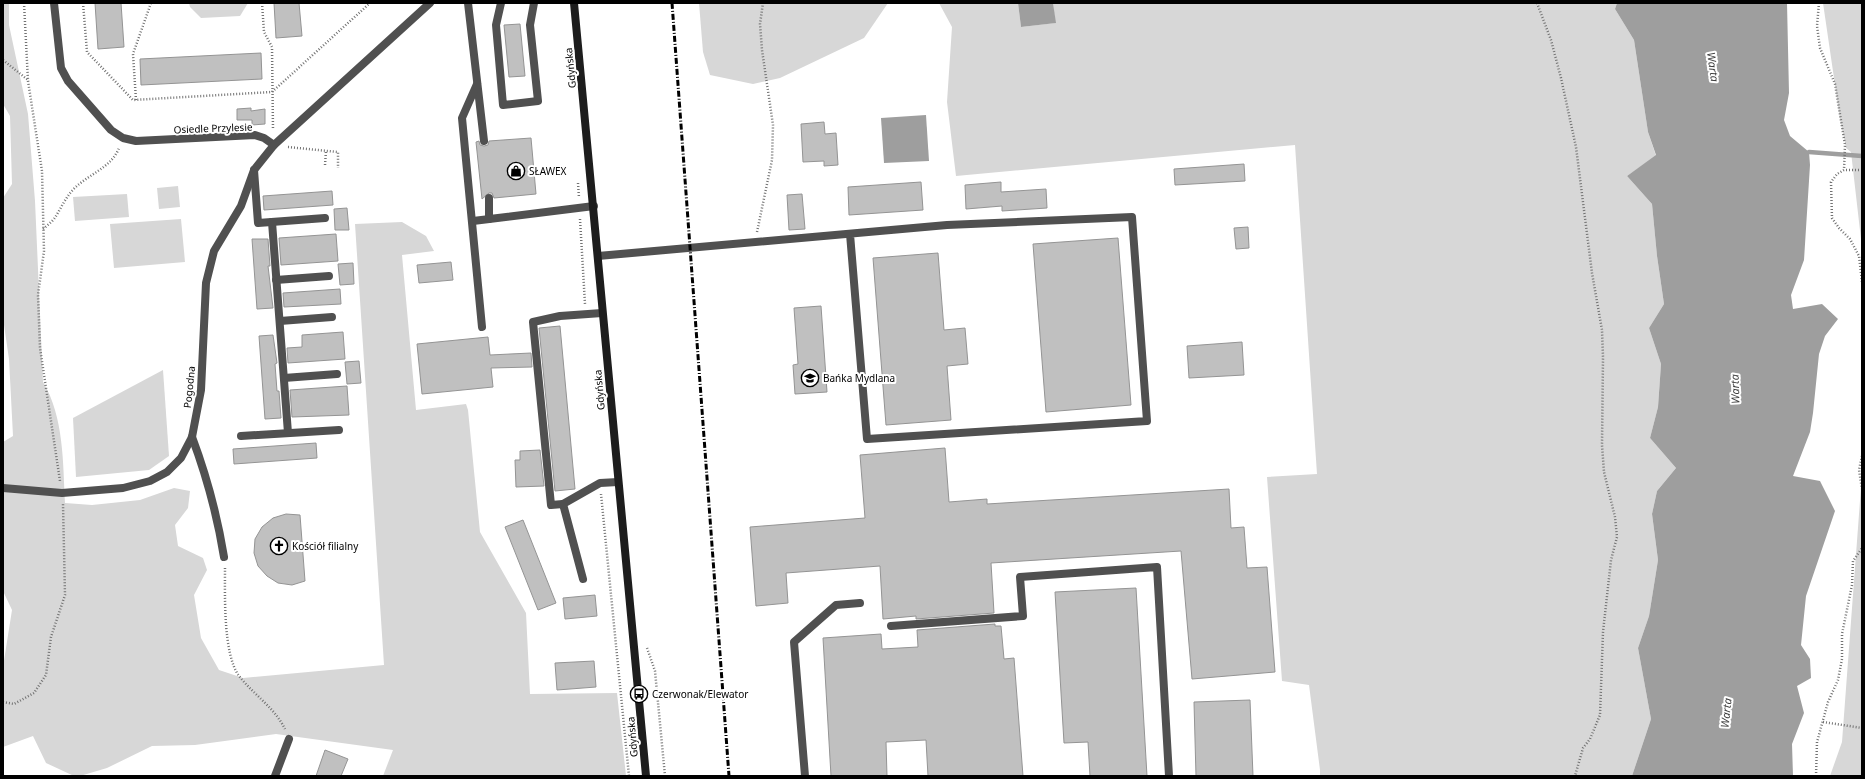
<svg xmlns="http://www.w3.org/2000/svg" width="1865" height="779" font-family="'Noto Sans',sans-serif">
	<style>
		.green { fill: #d7d7d7 }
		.water { fill: #9e9e9e }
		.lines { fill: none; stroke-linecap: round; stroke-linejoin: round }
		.stream { stroke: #9e9e9e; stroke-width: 4.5 }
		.building { fill: #c0c0c0; stroke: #949494 }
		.path { stroke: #727272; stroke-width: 2.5; stroke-dasharray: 1 2; stroke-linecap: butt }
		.service { stroke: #505050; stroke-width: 8 }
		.minor { stroke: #505050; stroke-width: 8 }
		.secondary { stroke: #1d1d1d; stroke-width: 8 }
		.rail { stroke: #000; stroke-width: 3; stroke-dasharray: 6 2 1 2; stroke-linecap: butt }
		.labels { text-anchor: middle; stroke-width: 4; stroke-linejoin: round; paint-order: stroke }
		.street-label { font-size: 10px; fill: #000; stroke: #fff }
		.poi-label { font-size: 10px; fill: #000; stroke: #fff; text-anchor: start }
		.water-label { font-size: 11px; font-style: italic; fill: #3f3f3f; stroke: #fff }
	</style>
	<rect width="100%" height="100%" fill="#fff"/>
	<g class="green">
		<path d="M3 3H9V25L28 114 35 201 43 382C64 417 63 463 65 503L92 505 140 500 174 488 190 491 188 508 175 525 178 546 203 558 207 570 194 595 201 638 219 670 243 678 384 665 355 224 402 222 426 236 434 251 402 255 416 410 466 404 468 410 480 532 526 613 530 694 617 693 626 776H383L393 750 276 734 195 745 152 746 107 768 80 776H74L46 763 33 736 3 747V667L12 610 3 591V442L13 436 9 359 3 318V198L12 184 10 116 3 104Z"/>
		<path d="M189 3H248L240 16 201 18 190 7Z"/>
		<path d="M699 3H888L864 38 780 78 753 84 710 75 703 52Z"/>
		<path d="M939 3H1018L1021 27 1055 23 1053 3H1617L1615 9 1634 40 1648 132 1656 156 1627 176 1652 204 1657 256 1664 304 1649 328 1661 364 1658 407 1650 438 1676 468 1657 491 1652 514 1658 560 1649 616 1638 648 1651 719 1632 776H1320V770L1309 685 1282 681 1267 477 1317 474 1295 145 956 176 947 102 952 27Z"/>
		<path d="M1823 3H1862V248L1851 152 1846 148 1840 119Z"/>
		<path d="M178 186 180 207 159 209 157 188Z"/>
		<path d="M127 194 129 217 75 221 73 197Z"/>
		<path d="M181 219 185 262 114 268 110 224Z"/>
		<path d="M163 370 169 456 149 470 76 477 73 418Z"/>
		<path d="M1862 474V776H1830L1842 742Z"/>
	</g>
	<g class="water">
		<path d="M1018 3H1053L1056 23 1021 27Z"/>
		<path d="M1617 3H1787L1789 93 1784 120 1790 136 1809 152 1810 165 1804 260 1791 295 1793 309 1822 304 1838 319 1825 336 1819 354 1813 413 1810 432 1793 476 1820 481 1835 511 1806 596 1801 645 1810 659 1811 678 1797 686 1804 713 1792 744 1793 776H1632L1651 719 1638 648 1649 616 1658 560 1652 514 1657 491 1676 468 1650 438 1658 407 1661 364 1649 328 1664 304 1657 256 1652 204 1627 176 1656 155 1648 132 1634 40 1615 9Z"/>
		<path d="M926 115 929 161 884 163 881 118Z"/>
	</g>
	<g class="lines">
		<path class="stream" d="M1809 152 1862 156"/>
	</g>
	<g class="building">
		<path d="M95 3H121L124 47 98 49Z"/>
		<path d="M274 3H299L302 36 276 38Z"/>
		<path d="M520 24 525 76 509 77 504 25Z"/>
		<path d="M261 53 262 79 141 85 140 59Z"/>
		<path d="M251 108V111L265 109V124L252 125V120H237V109Z"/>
		<path d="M824 122 825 134 836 133 838 165 824 166V161L803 162 801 124Z"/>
		<path d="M531 138 536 194 494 198 492 193H489L482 199 476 142 479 141 480 145 484 146 488 145 489 141Z"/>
		<path d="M1244 164 1245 181 1175 185 1174 169Z"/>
		<path d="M921 182 923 210 849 215 848 187Z"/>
		<path d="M1001 182V192L1046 189 1047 208 1002 211V206L966 209 965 185Z"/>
		<path d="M332 191 333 205 264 210 263 196Z"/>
		<path d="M802 194 805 229 789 230 787 195Z"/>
		<path d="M347 208 349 230H335L334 209Z"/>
		<path d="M1248 227 1249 248 1236 249 1234 228Z"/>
		<path d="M336 234 338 261 281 265 279 238Z"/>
		<path d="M1118 238 1131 405 1046 412 1033 244Z"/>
		<path d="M252 239H268L270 266H268L273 308 257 309Z"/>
		<path d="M938 253 944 330 965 328 968 364 947 366 951 420 886 425 873 258Z"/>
		<path d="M451 262 453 280 419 283 417 265Z"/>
		<path d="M353 263 354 284 340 285 338 264Z"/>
		<path d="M340 289 341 304 284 307 283 293Z"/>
		<path d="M821 306 827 392 795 394 793 365 798 364 794 308Z"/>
		<path d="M560 326 575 489 555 491 539 328Z"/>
		<path d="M343 332 345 359 288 363 287 348 302 347V335Z"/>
		<path d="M273 335 277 363 275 364 277 391H279L281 418 265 419 259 336Z"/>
		<path d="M488 337 490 355 531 353 532 367 491 368 493 387 422 394 417 344Z"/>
		<path d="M1242 342 1244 375 1189 378 1187 346Z"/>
		<path d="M359 361 361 383 347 384 345 362Z"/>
		<path d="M347 386 349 415 292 417 290 390Z"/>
		<path d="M316 443 317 458 234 464 233 449Z"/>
		<path d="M945 448 949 502 987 499V504L1229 489 1231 528 1244 527 1247 568 1267 567 1275 672 1192 679 1181 551 991 563 994 613 916 619V616L883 619 880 566 786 573 788 603 756 606 750 527 865 518 860 455Z"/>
		<path d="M540 450 544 486 516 487 515 460H520V451Z"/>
		<path d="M286 514 300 515 305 581 292 585 278 583 267 576 258 566 254 553 255 539 262 527 273 518Z"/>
		<path d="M523 520 556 603 538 610 505 527Z"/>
		<path d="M1136 588 1147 776H1090L1088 742 1064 743 1055 592Z"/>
		<path d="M595 595 597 616 565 619 563 598Z"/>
		<path d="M995 624V626H1001L1004 659 1014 658 1023 776H928L926 740 886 742 887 776H831L823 638 881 634 882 649 918 647 917 630Z"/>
		<path d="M594 661 596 687 557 690 555 663Z"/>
		<path d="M1250 700 1253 776H1196L1194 702Z"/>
		<path d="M325 750 348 759 341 776H316Z"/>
	</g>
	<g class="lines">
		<g class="path">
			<path d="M24 3 28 81 42 171 44 251 38 295 40 348 60 481"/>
			<path d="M83 3 87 52 133 100 272 92 370 3"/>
			<path d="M262 3 264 32 272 47 273 130"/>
			<path d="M1537 3 1551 40 1561 78 1576 147 1592 273 1602 330 1603 357 1602 445 1604 472 1615 517 1617 537 1611 560 1603 632 1600 715 1590 739 1583 748 1575 776"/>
			<path d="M1819 3 1817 26 1820 48 1835 84 1845 145 1844 170"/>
			<path d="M3 60 28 80"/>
			<path d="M136 100 133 54 151 3"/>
			<path d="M288 147 338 152V168"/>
			<path d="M325 165 326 151"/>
			<path d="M1862 170H1844L1837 174 1831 182 1832 218 1839 228 1850 239 1859 256 1862 282"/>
			<path d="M578 183 579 198"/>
			<path d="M580 219 585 304"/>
			<path d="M43 229C48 225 53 221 56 216 61 208 65 199 71 192 85 175 111 169 119 148"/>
			<path d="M757 232 772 160 773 125 762 50 760 24 763 3"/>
			<path d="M1862 456 1859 470 1862 489"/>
			<path d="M601 494 629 776"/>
			<path d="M225 568C225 595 223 654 239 676 254 695 274 707 285 729"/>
			<path d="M647 648 655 671 665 776"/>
			<path d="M3 702 14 704 34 693 46 675 51 637 65 595 63 504"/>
			<path d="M1823 722 1862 728"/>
			<path d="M1816 776 1817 742 1828 702 1838 680 1842 659V634L1852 585 1853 561 1862 548"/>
		</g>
		<g class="service">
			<path d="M468 3 484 141"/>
			<path d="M501 3 496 25 503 105 538 101 530 25 534 3"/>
			<path d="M477 84 462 118 482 327"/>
			<path d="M254 170 258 223 325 218"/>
			<path d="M489 198V219"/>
			<path d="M473 221 594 206"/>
			<path d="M272 222 288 433"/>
			<path d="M598 256 947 225 1132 217 1147 421 867 439 850 234"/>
			<path d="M276 280 329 276"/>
			<path d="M280 321 332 317"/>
			<path d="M284 378 337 374"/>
			<path d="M241 436 339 430"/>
			<path d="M192 437C207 477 217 514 224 557"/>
			<path d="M563 504 551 505 533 322 560 316 602 313"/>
			<path d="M583 579 563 504 600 483 618 482"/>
			<path d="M891 626 1023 616 1020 577 1157 567 1169 776"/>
			<path d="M805 776 794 642 836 605 860 603"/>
		</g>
		<g class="minor">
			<path d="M54 3 61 68 68 81 111 130 123 138 136 141 255 135 264 138 274 145"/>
			<path d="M3 488 62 493 123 488 150 481 167 472 181 458 192 437 201 390 206 283 214 251 241 206 254 170 274 145 430 3"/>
			<path d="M275 776 289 739"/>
		</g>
		<path class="secondary" d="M574 3 646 776"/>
		<path class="rail" d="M672 3 729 776"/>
	</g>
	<defs>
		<symbol id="shop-ring" viewBox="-11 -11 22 22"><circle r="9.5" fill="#fff" stroke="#000" stroke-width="1.5"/><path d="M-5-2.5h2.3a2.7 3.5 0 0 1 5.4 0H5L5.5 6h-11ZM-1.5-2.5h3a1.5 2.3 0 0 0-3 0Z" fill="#000"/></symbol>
		<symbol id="school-ring" viewBox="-11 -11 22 22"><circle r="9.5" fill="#fff" stroke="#000" stroke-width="1.5"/><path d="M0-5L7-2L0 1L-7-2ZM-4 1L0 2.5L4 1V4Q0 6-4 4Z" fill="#000"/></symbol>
		<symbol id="church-ring" viewBox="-11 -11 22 22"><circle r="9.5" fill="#fff" stroke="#000" stroke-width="1.5"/><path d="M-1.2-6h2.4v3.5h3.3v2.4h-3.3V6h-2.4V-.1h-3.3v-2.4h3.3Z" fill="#000"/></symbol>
		<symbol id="bus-ring" viewBox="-11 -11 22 22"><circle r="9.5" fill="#fff" stroke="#000" stroke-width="1.5"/><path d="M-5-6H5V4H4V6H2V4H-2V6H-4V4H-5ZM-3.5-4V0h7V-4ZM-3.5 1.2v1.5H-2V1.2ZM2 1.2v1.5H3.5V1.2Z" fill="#000"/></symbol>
	</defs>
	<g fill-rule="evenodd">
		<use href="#shop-ring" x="506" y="161" width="20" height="20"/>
		<use href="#school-ring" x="800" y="368" width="20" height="20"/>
		<use href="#church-ring" x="269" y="536" width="20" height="20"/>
		<use href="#bus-ring" x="629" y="684" width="20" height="20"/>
	</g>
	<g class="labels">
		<g class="street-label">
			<text transform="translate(570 68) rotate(-96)" y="4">Gdyńska</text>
			<text transform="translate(213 128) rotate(-2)" y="4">Osiedle Przylesie</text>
			<text transform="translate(189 387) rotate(-84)" y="4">Pogodna</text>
			<text transform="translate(599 390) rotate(-95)" y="4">Gdyńska</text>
			<text transform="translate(632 737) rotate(-95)" y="4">Gdyńska</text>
		</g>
		<g class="poi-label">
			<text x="529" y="175">SŁAWEX</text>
			<text x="823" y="382">Bańka Mydlana</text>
			<text x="292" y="550">Kościół filialny</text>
			<text x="652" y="698">Czerwonak/Elewator</text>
		</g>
		<g class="water-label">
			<text transform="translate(1713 67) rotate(82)" y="4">Warta</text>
			<text transform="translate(1735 389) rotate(-92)" y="4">Warta</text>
			<text transform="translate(1726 713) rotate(-84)" y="4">Warta</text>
		</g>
	</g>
	<rect width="1865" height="779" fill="none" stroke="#000000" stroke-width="8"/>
</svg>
